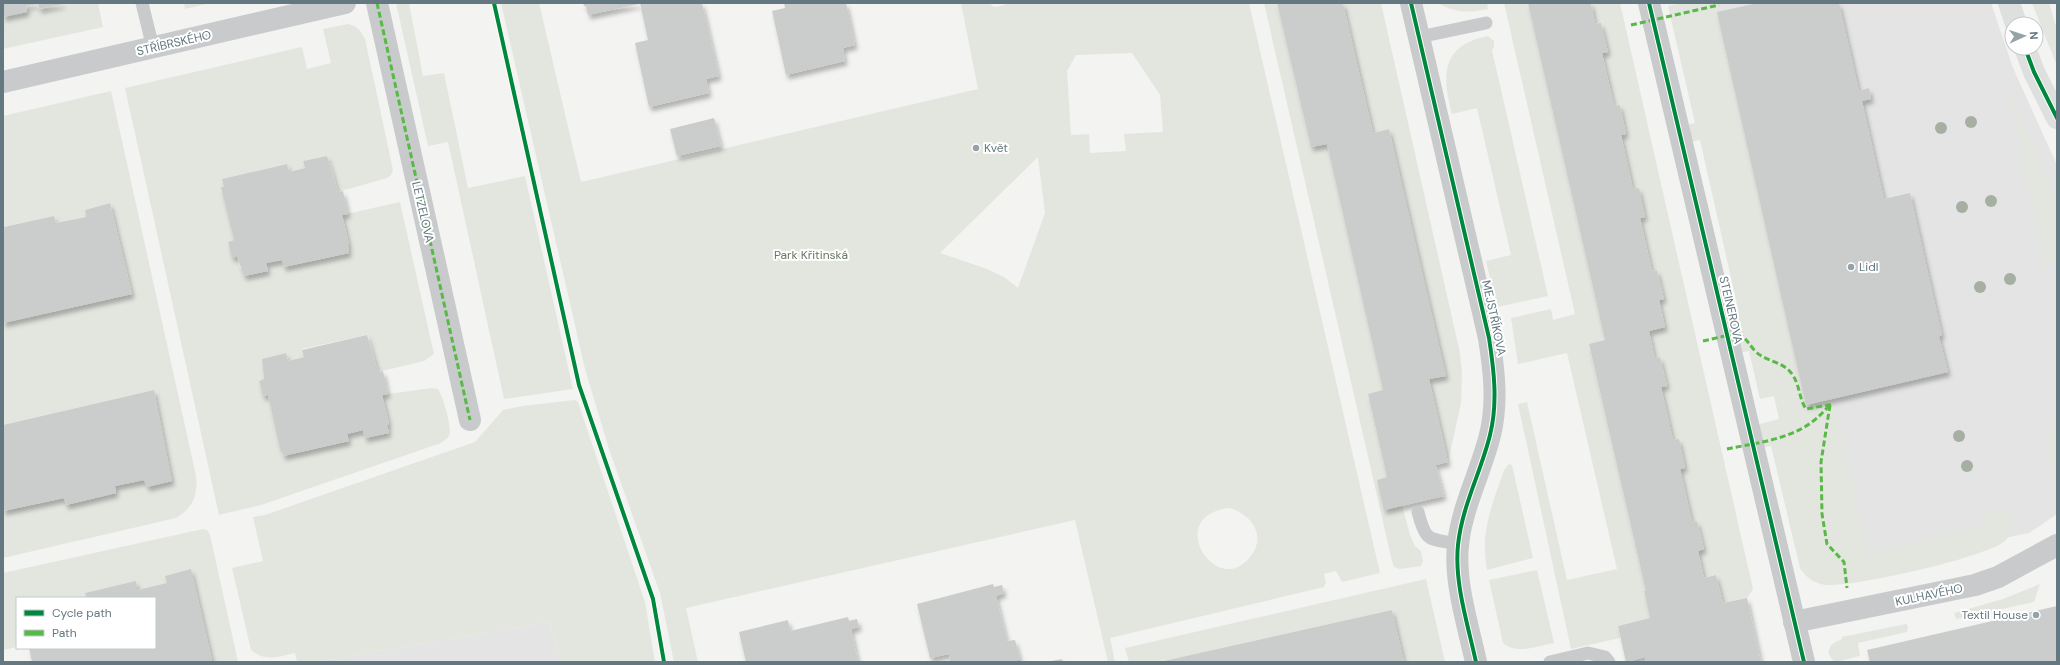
<svg xmlns="http://www.w3.org/2000/svg" width="2060" height="665" font-family="'DM Sans',sans-serif">
	<style>
		.built { fill: #e3e4e3 }
		.green { fill: #e3e6df; fill-rule: evenodd }
		.building { fill: #cbcccc; filter: url(#shadow) }
		.lines { fill: none; stroke-linecap: round; stroke-linejoin: round }
		.lane { stroke: #c8cacb; stroke-width: 13 }
		.street { stroke: #c8cacb; stroke-width: 22 }
		.secondary { stroke: #dedfdf; stroke-width: 22 }
		.quiet { stroke: #58b947; stroke-width: 3; stroke-dasharray: 6 3; stroke-linecap: butt }
		.cycleway-casing { stroke: #fff; stroke-width: 6 }
		.cycleway { stroke: #00873e; stroke-width: 4 }
		.tree { fill: #a7afa2 }
		.poi-dot { fill: #95a3a8; stroke: #fff; stroke-width: 1.5 }
		.labels { text-anchor: middle; stroke-width: 4; stroke-linejoin: round; paint-order: stroke }
		.street-label { font-size: 12px; fill: #637881; stroke: #fff }
		.poi-label { font-size: 12px; fill: #637881; stroke: #fff; text-anchor: start }
		.park-label { font-size: 12px; fill: #697862; stroke: #fff }
	</style>
	<defs>
		<filter id="shadow"><feDropShadow dx="2.5" dy="4.5" stdDeviation="2" flood-color="#0004"/></filter>
	</defs>
	<rect width="100%" height="100%" fill="#f3f3f1"/>
	<g class="built">
		<path d="M1700 3H1991L2013 68 2057 165V514L2029 533 1827 574Z"/>
		<path d="M550 622 560 662H316Z"/>
	</g>
	<g class="green">
		<path d="M66 3H98L103 27 3 49V17L27 11 26 6 38 4 39 9Z"/>
		<path d="M184 3H210L185 9Z"/>
		<path d="M396 3H409L423 76 444 73 468 188 525 176 573 389 504 399 448 142 428 146Z"/>
		<path d="M501 3H539L581 182 978 89 961 3H989L994 7 1005 5V3H1249L1380 573 1342 582 1336 571 1324 574 1326 582 1324 587 1110 638 1115 662H1108L1075 520 686 608 698 662H674L660 593 609 449 585 369ZM1132 53 1160 95 1163 132 1124 134 1126 151 1090 153 1089 134 1071 135 1067 71 1076 55ZM1038 157 1045 213 1018 288 1004 277 987 269 940 253ZM1230 508C1252 515 1267 536 1250 557 1217 600 1162 515 1230 508Z"/>
		<path d="M1264 3H1277L1311 147 1327 144 1383 390 1368 395 1387 477 1377 480 1402 505 1410 535 1415 546 1421 551 1423 561 1421 566 1400 569 1394 567 1392 561Z"/>
		<path d="M1343 3H1381L1460 353 1462 373 1461 403 1448 462 1429 379 1445 376 1389 129 1373 133Z"/>
		<path d="M1438 3H1487L1488 9C1470 13 1454 13 1438 3Z"/>
		<path d="M1504 3H1528L1605 340 1589 345 1646 591 1644 592 1650 618 1618 626 1620 638 1571 649 1518 404 1527 402 1567 580 1617 569 1567 353 1518 364 1511 318 1551 309 1553 320 1575 314Z"/>
		<path d="M1591 3H1620L1753 589 1747 598 1723 603 1716 575 1704 578 1698 551 1704 549 1697 521 1692 522 1680 469 1685 468 1679 440H1673L1661 387 1667 386 1660 358 1655 359 1649 331 1665 327 1659 300 1664 299 1657 270 1652 271 1640 218 1645 217 1633 189 1621 135 1626 134 1620 105 1614 106Z"/>
		<path d="M1682 3H1715L1833 399 1869 553 1983 526 1981 511 2008 508 2013 514C2014 522 2012 533 2006 540 1990 557 1853 587 1827 585 1815 584 1806 578 1800 568L1771 446 1761 448 1756 425 1779 419 1774 396 1760 399 1749 351 1738 353 1730 316 1739 313 1700 140 1691 142 1687 125 1695 123 1668 6Z"/>
		<path d="M2032 3H2049L2057 29V66Z"/>
		<path d="M348 24C357 26 361 31 365 39L393 170 391 175 387 178 338 192 331 163H329L327 156 303 161 305 168 289 172 287 164 222 179 224 187H222L234 240 228 242 232 257 237 256 240 269 242 268 244 276 268 271 266 263 282 260 284 267 349 253 348 245 349 244 342 215 400 202 434 354 424 361 378 372 371 343 367 335 302 349 304 357 288 361 286 353 262 359 264 379 259 381 263 396 268 395 280 448H282L283 456 349 441 347 434 363 430 365 438 389 433 387 425 389 424 382 395 388 394 432 388 438 389C443 396 450 422 450 431 450 437 445 440 441 443L261 505 219 515 125 88 302 47 307 69 331 63 323 29Z"/>
		<path d="M1488 36 1494 41V47L1492 50 1548 296 1497 307 1486 261 1511 255 1477 108 1452 114C1441 75 1442 45 1488 36Z"/>
		<path d="M2005 78 2033 148 2057 196V258L2045 267Z"/>
		<path d="M111 91 195 471C199 491 195 507 176 518L3 558V511L64 498 66 505 116 493 115 486 154 390 3 425V323L132 294 110 203 85 210 86 217 56 223 54 216 4 227 5 235H3V116Z"/>
		<path d="M575 400 578 402 645 602 655 662H560L550 622 316 662H297L295 653C278 657 266 662 251 650L232 568 263 561 253 517 265 515 475 442 503 410 522 406Z"/>
		<path d="M2057 427V471C2048 457 2042 446 2050 431Z"/>
		<path d="M1509 464 1512 465 1533 558 1487 570C1480 532 1492 505 1504 470Z"/>
		<path d="M203 529 207 530 210 535 238 662H203L212 660 191 570 166 576 167 583 137 590 85 594 86 598H17V647L3 650V573Z"/>
		<path d="M1537 570 1554 643C1537 646 1517 655 1503 643L1489 580Z"/>
		<path d="M1426 579 1445 662H1404L1392 610 1161 662H1129L1125 648Z"/>
		<path d="M2040 584 2034 602 1956 619 1954 613 2003 599Z"/>
		<path d="M1906 624 1908 626 1907 632 1858 643 1860 656 1835 662C1822 650 1832 643 1842 639V637Z"/>
	</g>
	<g class="building">
		<path d="M3 3H38V4L26 6 27 12 3 17Z"/>
		<path d="M38 3H63V4L39 9Z"/>
		<path d="M583 3H639V4L588 15 586 6H584Z"/>
		<path d="M640 3H702L719 76 706 79 709 93 649 107 635 43 648 40Z"/>
		<path d="M784 3H846L855 45 843 48 845 61 786 75 772 11 785 8Z"/>
		<path d="M1277 3H1343L1373 133 1389 129 1446 376 1429 379 1448 462 1428 467 1436 466 1444 496 1384 510 1377 480 1387 477 1368 394 1383 390 1327 144 1311 147Z"/>
		<path d="M1528 3H1591L1595 24 1601 23 1608 52 1602 53 1614 106 1620 105 1626 134 1621 135 1633 189 1639 188 1645 217 1640 218 1652 271 1657 270 1664 299 1659 300 1665 327 1649 331 1655 359 1660 357 1667 386 1661 387 1673 440 1679 439 1685 468 1680 469 1692 522 1697 521 1704 549 1698 551 1704 578 1716 575 1723 603 1747 598 1761 662H1646L1645 657 1626 662 1618 626 1650 618 1644 591H1646L1589 344 1605 340Z"/>
		<path d="M1758 3H1839L1859 91 1869 88 1871 99 1862 101 1884 199 1910 193 1942 335 1939 336 1948 372 1806 405 1717 12Z"/>
		<path d="M714 118 721 146 677 156 670 129Z"/>
		<path d="M327 156 338 192 343 191 348 214 342 215 349 245H348L349 253 284 267 282 260 266 263 268 271 244 276 237 256 232 258 228 242 234 240 221 187H224L222 179 287 164 289 172 305 168 303 161Z"/>
		<path d="M110 203 132 294 3 323 4 227 54 216 56 223 86 217 85 210Z"/>
		<path d="M367 335 378 372 383 371 388 394 382 395 389 424 387 425 389 433 365 438 363 430 347 434 349 441 283 456 282 448 280 449 268 395 263 396 259 381 264 379 262 359 286 353 288 361 304 357 302 350Z"/>
		<path d="M154 390 172 481 147 487 144 480 115 486 116 493 66 505 64 498 3 511V425Z"/>
		<path d="M191 569 212 660 203 662H32L29 648H155V598H86L85 593 136 581 137 590 167 583 165 576Z"/>
		<path d="M993 584 994 587 1002 585 1004 593 996 596 1007 641 1015 640 1020 659 1012 662H950L949 654 930 658 917 604Z"/>
		<path d="M2057 606V662H1870L1867 650Z"/>
		<path d="M1392 610 1404 662H1164V661Z"/>
		<path d="M848 617 849 621 857 619 859 627 851 629 858 662H746L739 632 788 620 790 631Z"/>
		<path d="M1062 659 1063 662H1051V661Z"/>
	</g>
	<g class="lines">
		<g class="lane">
			<path d="M142 3 153 48"/>
			<path d="M1419 37 1486 23"/>
			<path d="M1418 512C1426 543 1428 538 1458 544"/>
			<path d="M1550 662 1588 653 1605 657 1609 662"/>
		</g>
		<g class="street">
			<path d="M377 3 470 420"/>
			<path d="M1411 3 1489 338C1494 370 1498 403 1490 435 1481 472 1462 506 1458 545 1454 582 1468 625 1476 662"/>
			<path d="M1649 3 1804 662"/>
			<path d="M3 82 345 3"/>
			<path d="M1794 622 1975 585 1998 577 2057 545"/>
		</g>
		<g class="secondary">
			<path d="M2009 3 2016 24"/>
			<path d="M2025 48 2034 72 2057 118"/>
		</g>
		<g class="quiet">
			<path d="M377 3 470 420"/>
			<path d="M1631 25 1719 5"/>
			<path d="M1703 341 1738 333C1746 338 1749 344 1755 351 1766 362 1783 361 1792 374 1800 385 1799 399 1806 409L1833 404"/>
			<path d="M1830 405 1821 462 1822 514 1827 544 1844 562 1847 588"/>
			<path d="M1727 449C1755 443 1788 440 1812 422 1819 417 1824 411 1830 405"/>
		</g>
		<defs>
			<g id="cycleway">
				<path d="M494 3 579 385 653 599 664 662"/>
				<path d="M1411 3 1489 338C1494 370 1498 403 1490 435 1481 472 1462 506 1458 545 1454 582 1468 625 1476 662"/>
				<path d="M1649 3 1804 662"/>
				<path d="M2025 48 2034 72 2057 118"/>
			</g>
		</defs>
		<use href="#cycleway" class="cycleway-casing"/>
		<use href="#cycleway" class="cycleway"/>
	</g>
	<g class="tree">
		<circle cx="1971" cy="122" r="6"/>
		<circle cx="1941" cy="128" r="6"/>
		<circle cx="1991" cy="201" r="6"/>
		<circle cx="1962" cy="207" r="6"/>
		<circle cx="2010" cy="279" r="6"/>
		<circle cx="1980" cy="287" r="6"/>
		<circle cx="1959" cy="436" r="6"/>
		<circle cx="1967" cy="466" r="6"/>
	</g>
	<g class="poi-dot">
		<circle cx="976" cy="148" r="4"/>
		<circle cx="1851" cy="267" r="4"/>
		<circle cx="2036" cy="615" r="4"/>
	</g>
	<g class="labels">
		<g class="street-label">
			<text transform="translate(174 43) rotate(-13)" y="4">STŘÍBRSKÉHO</text>
			<text transform="translate(423 212) rotate(77)" y="4">LETZELOVA</text>
			<text transform="translate(1731 310) rotate(77)" y="4">STEINEROVA</text>
			<text transform="translate(1494 318) rotate(78)" y="4">MEJSTŘÍKOVA</text>
			<text transform="translate(1929 595) rotate(-12)" y="4">KULHAVÉHO</text>
		</g>
		<g class="poi-label">
			<text x="984" y="152">Květ</text>
			<text x="1859" y="271">Lidl</text>
			<text x="2028" y="619" text-anchor="end">Textil House</text>
		</g>
		<g class="park-label">
			<text x="811" y="259">Park Křitinská</text>
		</g>
	</g>
	<rect width="2060" height="665" fill="none" stroke="#637881" stroke-width="8"/>
	<rect x="16" y="597" width="140" height="52" fill="#ffffff" stroke="#c1c9cd"/>
	<rect x="24" y="610" width="20" height="6" fill="#00873e" stroke="#c1c9cd"/>
	<text x="52" y="617" font-size="12" fill="#637881">Cycle path</text>
	<rect x="24" y="630" width="20" height="6" fill="#58b947" stroke="#c1c9cd"/>
	<text x="52" y="637" font-size="12" fill="#637881">Path</text>
	<g transform="translate(2024 36) rotate(87)"><circle r="19" fill="#ffffff" stroke="#c1c9cd"/>
	<path d="M0-3L7 15L0 10L-7 15Z" fill="#95a3a8"/>
	<text y="-6" font-size="11" font-weight="bold" text-anchor="middle" fill="#637881">N</text>
	</g>
</svg>
